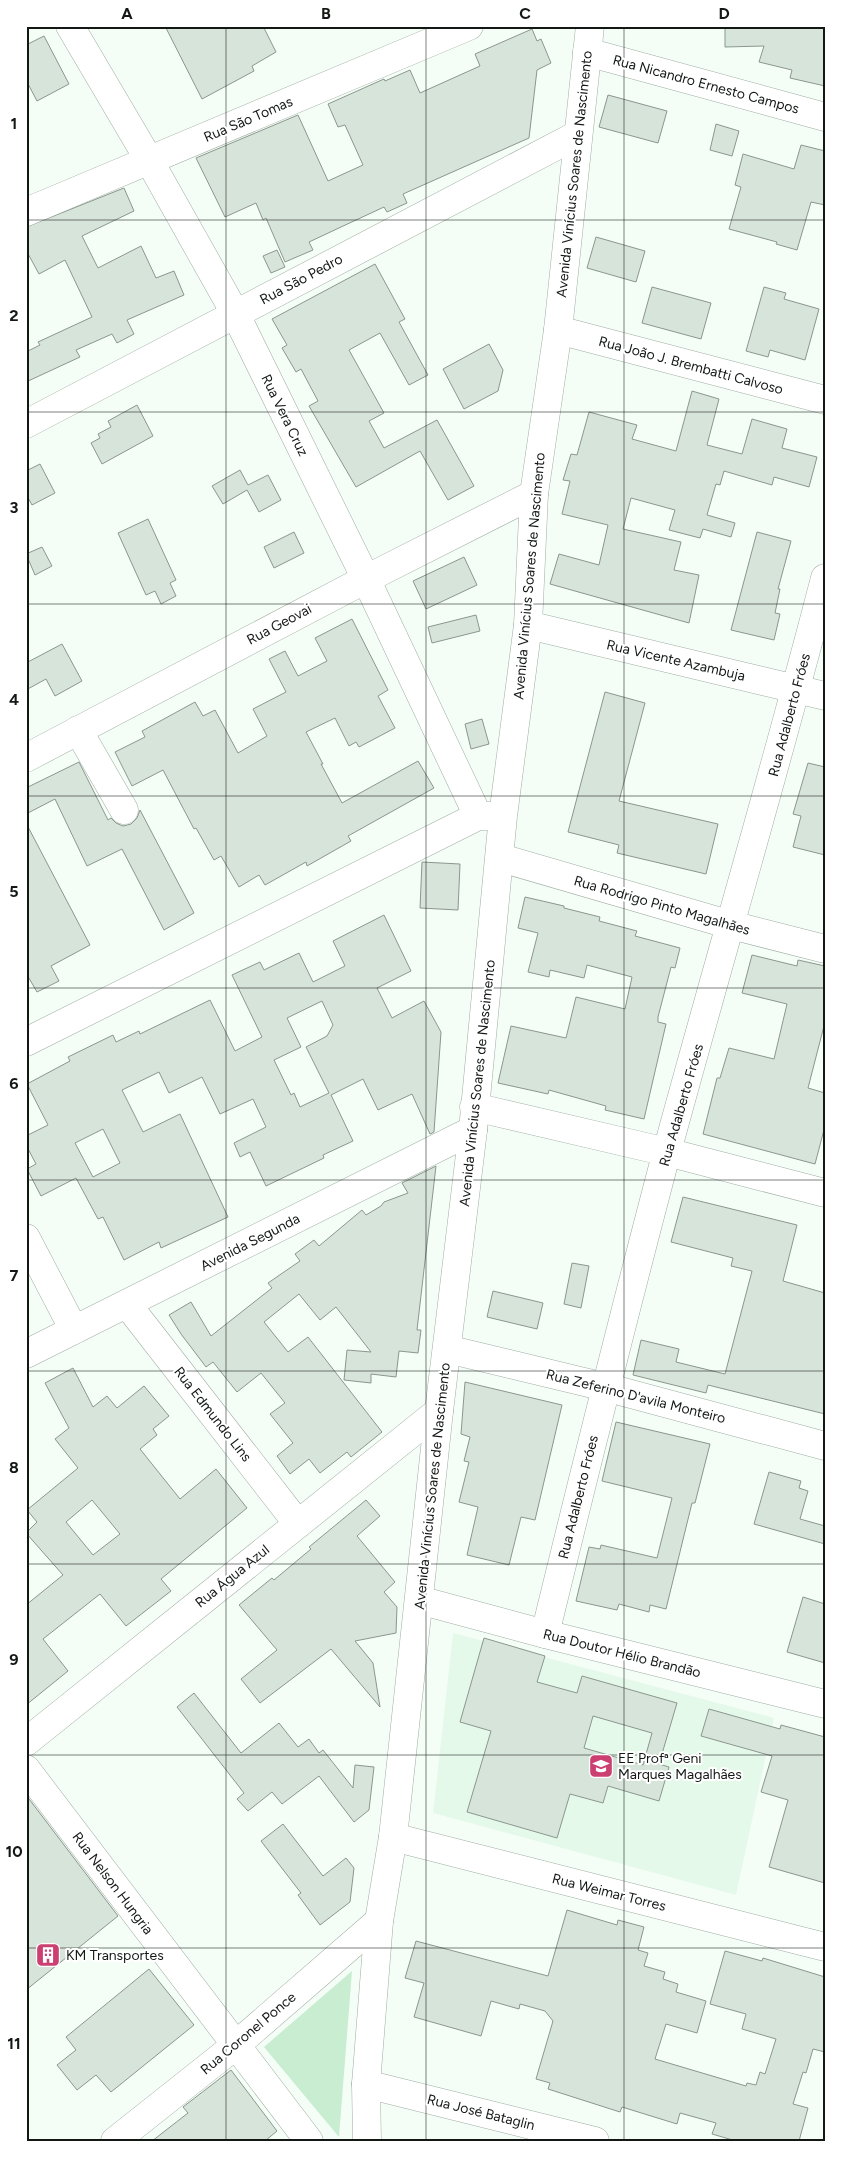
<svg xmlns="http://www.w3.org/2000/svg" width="851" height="2167" font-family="Figtree,sans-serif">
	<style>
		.built { fill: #e5f9ea }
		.green { fill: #c8edd1 }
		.building { fill: #d7e4da; stroke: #8b978e; fill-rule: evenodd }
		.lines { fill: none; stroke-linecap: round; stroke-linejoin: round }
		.minor-casing { stroke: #a0ada3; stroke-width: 29 }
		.minor { stroke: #fff; stroke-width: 28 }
		.grid { fill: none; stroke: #141815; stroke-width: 1; stroke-opacity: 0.55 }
		.labels { text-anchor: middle; stroke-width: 4; stroke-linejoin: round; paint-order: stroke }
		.street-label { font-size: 14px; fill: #141815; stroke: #fff }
		.poi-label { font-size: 14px; fill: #141815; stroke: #fff; text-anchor: start }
		.neatline { fill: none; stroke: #141815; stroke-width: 2 }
		.grid-label { font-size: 16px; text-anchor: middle; font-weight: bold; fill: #141815 }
	</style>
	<rect width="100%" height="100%" fill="#f4fef6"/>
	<path class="built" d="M453 1633 774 1718 736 1895 433 1813Z"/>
	<path class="green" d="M352 1971 339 2137 264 2047Z"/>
	<g class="building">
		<path d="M165 26H263L276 52 252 66 254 71 202 99Z"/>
		<path d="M725 26H825V86L790 78 792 70 759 62 764 46 725 47Z"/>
		<path d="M532 29 537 41 541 39 551 63 537 70 529 138 403 194 407 203 387 212 384 207 341 227 309 242 313 250 285 262 266 218 263 220 256 203 225 217 196 158 298 115 328 181 363 165 345 125 338 127 328 104 384 79 385 81 410 70 420 93 480 66 475 54Z"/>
		<path d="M44 36 69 84 37 101 26 80V45Z"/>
		<path d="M608 95 667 111 658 143 599 127Z"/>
		<path d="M716 124 739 131 732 156 710 150Z"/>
		<path d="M801 145 825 151V205L811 202 797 250 776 244 777 242 729 229 741 187 735 185 743 154 794 169Z"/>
		<path d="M124 188 134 211 82 236 98 268 141 246 156 278 174 271 184 295 127 320 134 334 117 343 112 334 76 350 80 357 26 382V352L40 345 38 342 92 317 65 260 39 274 26 250V227Z"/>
		<path d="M596 237 645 251 636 282 587 268Z"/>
		<path d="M277 250 285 267 271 273 263 256Z"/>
		<path d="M375 264 405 319 399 322 428 375 409 385 380 333 349 350 384 413 369 421 384 448 437 420 474 486 448 500 420 451 356 487 309 406 318 401 301 369 296 372 282 348 287 345 272 319Z"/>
		<path d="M652 287 711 303 701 339 642 323Z"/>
		<path d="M764 287 786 293 784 299 819 309 805 360 770 350 768 357 746 351Z"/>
		<path d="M489 344 503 370 498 391 464 409 443 369Z"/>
		<path d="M692 391 719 399 707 445 742 454 752 419 787 429 782 448 817 457 809 487 774 477 772 485 724 471 720 485 716 484 707 515 735 523 731 537 703 529 700 538 669 530 675 510 631 498 623 529 681 542 674 570 699 575 689 623 550 584 559 554 599 565 608 525 562 514 570 481 563 480 571 454 577 455 589 412 637 425 632 439 676 451Z"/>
		<path d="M137 405 153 436 102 464 91 443 100 438 98 434 111 427 108 421Z"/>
		<path d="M40 464 55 493 32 505 26 494V471Z"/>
		<path d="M240 470 248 485 268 475 281 500 259 512 247 490 223 504 212 486Z"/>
		<path d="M148 519 176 580 170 583 176 596 161 604 155 591 146 595 118 533Z"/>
		<path d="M294 532 304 553 274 568 264 547Z"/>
		<path d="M757 532 791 541 778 589H780L775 613 780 614 774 640 731 630Z"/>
		<path d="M42 547 52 566 35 575 26 554Z"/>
		<path d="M464 557 477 585 426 609 413 581Z"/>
		<path d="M476 615 480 631 432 643 428 627Z"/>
		<path d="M352 619 388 690 378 696 395 728 359 747 356 742 349 746 335 718 306 732 323 764H321L342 803 418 761 434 788 348 836 351 841 307 866 306 862 265 885 259 875 239 887 221 856 214 860 196 828 194 829 163 770 132 786 115 752 145 737 142 731 195 702 203 716 215 710 238 753 267 736 253 709 286 692 269 659 285 651 298 676 327 661 315 638Z"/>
		<path d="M62 644 82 681 55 696 46 679 26 690V663Z"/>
		<path d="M605 692 645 703 619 801 718 824 706 874 617 853 619 845 568 832Z"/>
		<path d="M482 719 489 744 471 749 465 724Z"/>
		<path d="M79 762 108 820 111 818 116 823 123 826 131 824 137 818 140 810 194 913 164 930 122 849 87 866 55 799 26 814V788Z"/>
		<path d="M808 763 825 767V855L793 847 801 816 793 814Z"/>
		<path d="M26 823 90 945 51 966 59 981 37 992 26 973Z"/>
		<path d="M422 862 460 864 458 910 420 908Z"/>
		<path d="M525 897 564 906V908L600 917 599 921 637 931 635 936 680 948 675 968 671 967 658 1017V1022L666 1024 644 1119 605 1110 606 1106 549 1090 548 1094 498 1083 511 1026 566 1038 576 997 625 1009 632 977 587 965 584 978 550 970 549 977 528 972 538 933 518 928Z"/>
		<path d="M384 915 411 971 377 988 392 1018 424 1001 441 1032 434 1132 430 1134 412 1094 378 1110 363 1079 331 1095 353 1141 323 1155 324 1158 266 1186 250 1152 240 1157 234 1143 266 1127 253 1099 220 1114 202 1077 169 1093 159 1072 122 1090 143 1132 180 1114 228 1217 161 1248 159 1242 124 1260 103 1217 98 1219 76 1178 41 1196 27 1169 36 1164 26 1145V1136L48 1125 27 1084 70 1061 68 1057 113 1035 116 1042 139 1031 140 1034 210 1000 235 1051 262 1037 232 975 260 962 264 970 299 953 313 982 345 966 333 941ZM322 1001 333 1025 327 1036 306 1047 329 1093 300 1107 294 1093 291 1095 274 1060 301 1047 287 1018ZM103 1129 120 1163 93 1177 75 1143Z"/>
		<path d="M752 955 797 966 798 960 825 966V1022L808 1088 825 1093V1126L815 1164 703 1134 717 1078H720L729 1048 774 1059 787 1004 742 993Z"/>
		<path d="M436 1166 417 1330H421L418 1353 399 1351 396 1377 371 1374V1383L344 1380 347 1350 371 1352 336 1307 320 1320 299 1294 264 1322 288 1352 308 1337 382 1432 351 1457 347 1452 320 1473 309 1459 290 1474 277 1456 293 1443 270 1414 285 1403 261 1373 237 1392 213 1362 206 1367 181 1334 169 1315 191 1302 211 1336 272 1288 268 1283 300 1261 295 1254 314 1240 319 1246 362 1210 366 1215 381 1206 384 1202 408 1193 402 1183Z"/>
		<path d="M683 1197 797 1225 783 1281 825 1293V1414L708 1385 706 1393 633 1375 641 1340 679 1349 676 1362 725 1374 752 1271 731 1266 733 1258 671 1242Z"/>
		<path d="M572 1263 589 1266 581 1308 564 1304Z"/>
		<path d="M493 1291 543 1303 537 1329 487 1317Z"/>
		<path d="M73 1368 93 1407 107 1396 117 1408 144 1386 169 1416 153 1429 157 1435 140 1449 180 1499 216 1469 247 1508 161 1579 171 1591 126 1626 100 1594 43 1639 68 1671 26 1705V1605L63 1575 26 1533 37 1522 27 1510 78 1468 55 1439 69 1428 45 1383ZM92 1500 120 1534 93 1555 66 1522Z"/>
		<path d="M465 1382 562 1405 535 1520 521 1517 509 1565 467 1555 478 1507 459 1502 469 1462 464 1461 470 1437 461 1434Z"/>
		<path d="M616 1422 710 1444 695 1503H692L666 1609 650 1605 649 1612 619 1604 617 1610 576 1601 589 1547 600 1549 601 1545 657 1558 672 1498 602 1481Z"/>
		<path d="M769 1472 801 1481 799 1488 808 1491 800 1519 825 1526V1544L754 1524Z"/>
		<path d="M366 1500 380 1516 357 1536 395 1582 384 1592 397 1607 396 1633 355 1641 373 1663 380 1707 331 1649 260 1703 241 1679 277 1650 239 1605 272 1578 274 1580 311 1549 309 1547Z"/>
		<path d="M803 1597 825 1604V1663L787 1652Z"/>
		<path d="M484 1638 545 1656 537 1682 577 1693 582 1676 677 1703 659 1764 669 1767 659 1801 608 1786 603 1803 570 1794 557 1838 467 1812 491 1731 460 1722ZM593 1716 652 1733 643 1765 584 1748Z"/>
		<path d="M194 1693 241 1753 279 1723 298 1747 309 1739 319 1753 323 1750 353 1788 355 1765 374 1767 369 1810 354 1822 319 1776 282 1804 272 1792 248 1811 237 1799 244 1793 177 1707Z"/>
		<path d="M709 1709 780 1729 781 1725 825 1737V1883L769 1867 788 1800 761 1792 772 1756 701 1736Z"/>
		<path d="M26 1795 118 1916 26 1990Z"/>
		<path d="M283 1824 323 1876 346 1858 354 1868 350 1902 320 1925 298 1895 301 1893 261 1841Z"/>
		<path d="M567 1910 617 1925 618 1920 644 1927 638 1950 648 1953 644 1966 665 1972 663 1979 678 1984 676 1992 706 2001 697 2033 666 2024 655 2059 746 2086 747 2083 756 2085 760 2072 765 2074 776 2039 742 2029 746 2014 710 2004 725 1951 762 1961 763 1958 825 1977V2052L813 2049 806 2073 803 2072 793 2104 808 2108 799 2141H736L712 2134 716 2123 680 2113 677 2124 622 2107 620 2112 548 2089 550 2083 536 2079 553 2021 545 2011 520 2004 519 2009 491 2001 481 2036 414 2017 424 1983 405 1978 416 1941 548 1976Z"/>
		<path d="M149 1969 194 2025 111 2092 96 2075 77 2090 57 2065 76 2050 66 2037Z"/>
		<path d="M231 2070 277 2131 265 2141H152L188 2113 183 2107Z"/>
	</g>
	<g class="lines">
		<defs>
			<g id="minor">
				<path d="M70 26 149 160 235 313 366 579 478 816"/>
				<path d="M587 52 825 117"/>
				<path d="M26 212 469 26"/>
				<path d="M558 330 825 400"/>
				<path d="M26 424 577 135"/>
				<path d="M528 625 825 696"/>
				<path d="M78 730 124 810"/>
				<path d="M26 758 366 579 534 494"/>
				<path d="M501 858 731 925 825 949"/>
				<path d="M26 1042 478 816H497"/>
				<path d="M474 1107 667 1152 825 1193"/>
				<path d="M26 1238 74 1330"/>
				<path d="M127 1304 298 1524"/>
				<path d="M447 1349 605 1387 825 1446"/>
				<path d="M26 1354 473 1130"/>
				<path d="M419 1600 545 1634 825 1704"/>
				<path d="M545 1634C584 1474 624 1314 666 1155 718 963 775 772 825 578"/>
				<path d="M26 1742 439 1411"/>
				<path d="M26 1769 309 2141"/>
				<path d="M393 1837 825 1947"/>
				<path d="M366 2084 595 2141"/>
				<path d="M115 2141 236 2045 379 1921"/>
				<path d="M367 2141 366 2084 379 1921 393 1837 439 1411 473 1130 503 816 528 625 534 494 558 330 590 26"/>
			</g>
		</defs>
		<use href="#minor" class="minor-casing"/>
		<use href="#minor" class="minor"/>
	</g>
	<path class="grid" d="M226 26V2141M426 26V2141M624 26V2141M26 220H825M26 412H825M26 604H825M26 796H825M26 988H825M26 1180H825M26 1371H825M26 1564H825M26 1755H825M26 1948H825"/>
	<defs>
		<symbol id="school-square" viewBox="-11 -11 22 22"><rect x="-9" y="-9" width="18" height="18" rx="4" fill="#cb3f71" stroke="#fff"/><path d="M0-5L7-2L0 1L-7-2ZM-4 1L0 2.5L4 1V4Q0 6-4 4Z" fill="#fff"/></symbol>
		<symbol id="building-square" viewBox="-11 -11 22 22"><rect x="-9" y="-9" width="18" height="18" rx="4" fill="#cb3f71" stroke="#fff"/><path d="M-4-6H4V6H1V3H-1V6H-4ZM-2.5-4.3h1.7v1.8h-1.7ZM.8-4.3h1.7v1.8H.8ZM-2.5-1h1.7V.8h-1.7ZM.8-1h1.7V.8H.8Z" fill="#fff"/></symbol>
	</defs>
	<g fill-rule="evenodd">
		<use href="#school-square" x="587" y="1752" width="28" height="28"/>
		<use href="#building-square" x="34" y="1941" width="28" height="28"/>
	</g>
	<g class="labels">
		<g class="street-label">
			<text transform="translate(706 84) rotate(15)" y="5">Rua Nicandro Ernesto Campos</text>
			<text transform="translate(248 119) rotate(-23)" y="5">Rua São Tomas</text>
			<text transform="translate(574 174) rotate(-84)" y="5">Avenida Vinícius Soares de Nascimento</text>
			<text transform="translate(301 279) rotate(-28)" y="5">Rua São Pedro</text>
			<text transform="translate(691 365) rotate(15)" y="5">Rua João J. Brembatti Calvoso</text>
			<text transform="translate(285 415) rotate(64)" y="5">Rua Vera Cruz</text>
			<text transform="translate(529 576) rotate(-85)" y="5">Avenida Vinícius Soares de Nascimento</text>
			<text transform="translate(279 624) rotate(-28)" y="5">Rua Geovai</text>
			<text transform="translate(676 660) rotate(13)" y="5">Rua Vicente Azambuja</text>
			<text transform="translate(789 715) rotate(-75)" y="5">Rua Adalberto Fróes</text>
			<text transform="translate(662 905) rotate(16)" y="5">Rua Rodrigo Pinto Magalhães</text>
			<text transform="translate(477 1083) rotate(-84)" y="5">Avenida Vinícius Soares de Nascimento</text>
			<text transform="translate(681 1105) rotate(-74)" y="5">Rua Adalberto Fróes</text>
			<text transform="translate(250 1242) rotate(-27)" y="5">Avenida Segunda</text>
			<text transform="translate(636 1396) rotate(14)" y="5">Rua Zeferino D'avila Monteiro</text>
			<text transform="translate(213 1414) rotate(52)" y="5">Rua Edmundo Lins</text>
			<text transform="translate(432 1486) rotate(-84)" y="5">Avenida Vinícius Soares de Nascimento</text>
			<text transform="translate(578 1497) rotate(-76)" y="5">Rua Adalberto Fróes</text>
			<text transform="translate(232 1576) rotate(-39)" y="5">Rua Água Azul</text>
			<text transform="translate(622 1653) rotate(14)" y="5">Rua Doutor Hélio Brandão</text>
			<text transform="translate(113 1883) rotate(53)" y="5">Rua Nelson Hungria</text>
			<text transform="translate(609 1892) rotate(14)" y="5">Rua Weimar Torres</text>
			<text transform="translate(248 2033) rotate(-40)" y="5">Rua Coronel Ponce</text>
			<text transform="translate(481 2112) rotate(14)" y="5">Rua José Bataglin</text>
		</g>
		<g class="poi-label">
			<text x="618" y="1763">EE Profª Geni<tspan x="618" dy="16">Marques Magalhães</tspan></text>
			<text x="66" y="1960">KM Transportes</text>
		</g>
	</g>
	<rect width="851" height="2167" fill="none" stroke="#ffffff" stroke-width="55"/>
	<rect x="28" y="28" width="796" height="2112" class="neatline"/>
	<g class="grid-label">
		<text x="127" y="19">A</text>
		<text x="326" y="19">B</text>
		<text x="525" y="19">C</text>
		<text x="724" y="19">D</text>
		<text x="14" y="129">1</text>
		<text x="14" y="321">2</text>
		<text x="14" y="513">3</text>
		<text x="14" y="705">4</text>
		<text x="14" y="897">5</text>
		<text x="14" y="1089">6</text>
		<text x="14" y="1281">7</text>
		<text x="14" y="1473">8</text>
		<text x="14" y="1665">9</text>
		<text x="14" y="1857">10</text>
		<text x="14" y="2049">11</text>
	</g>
</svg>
